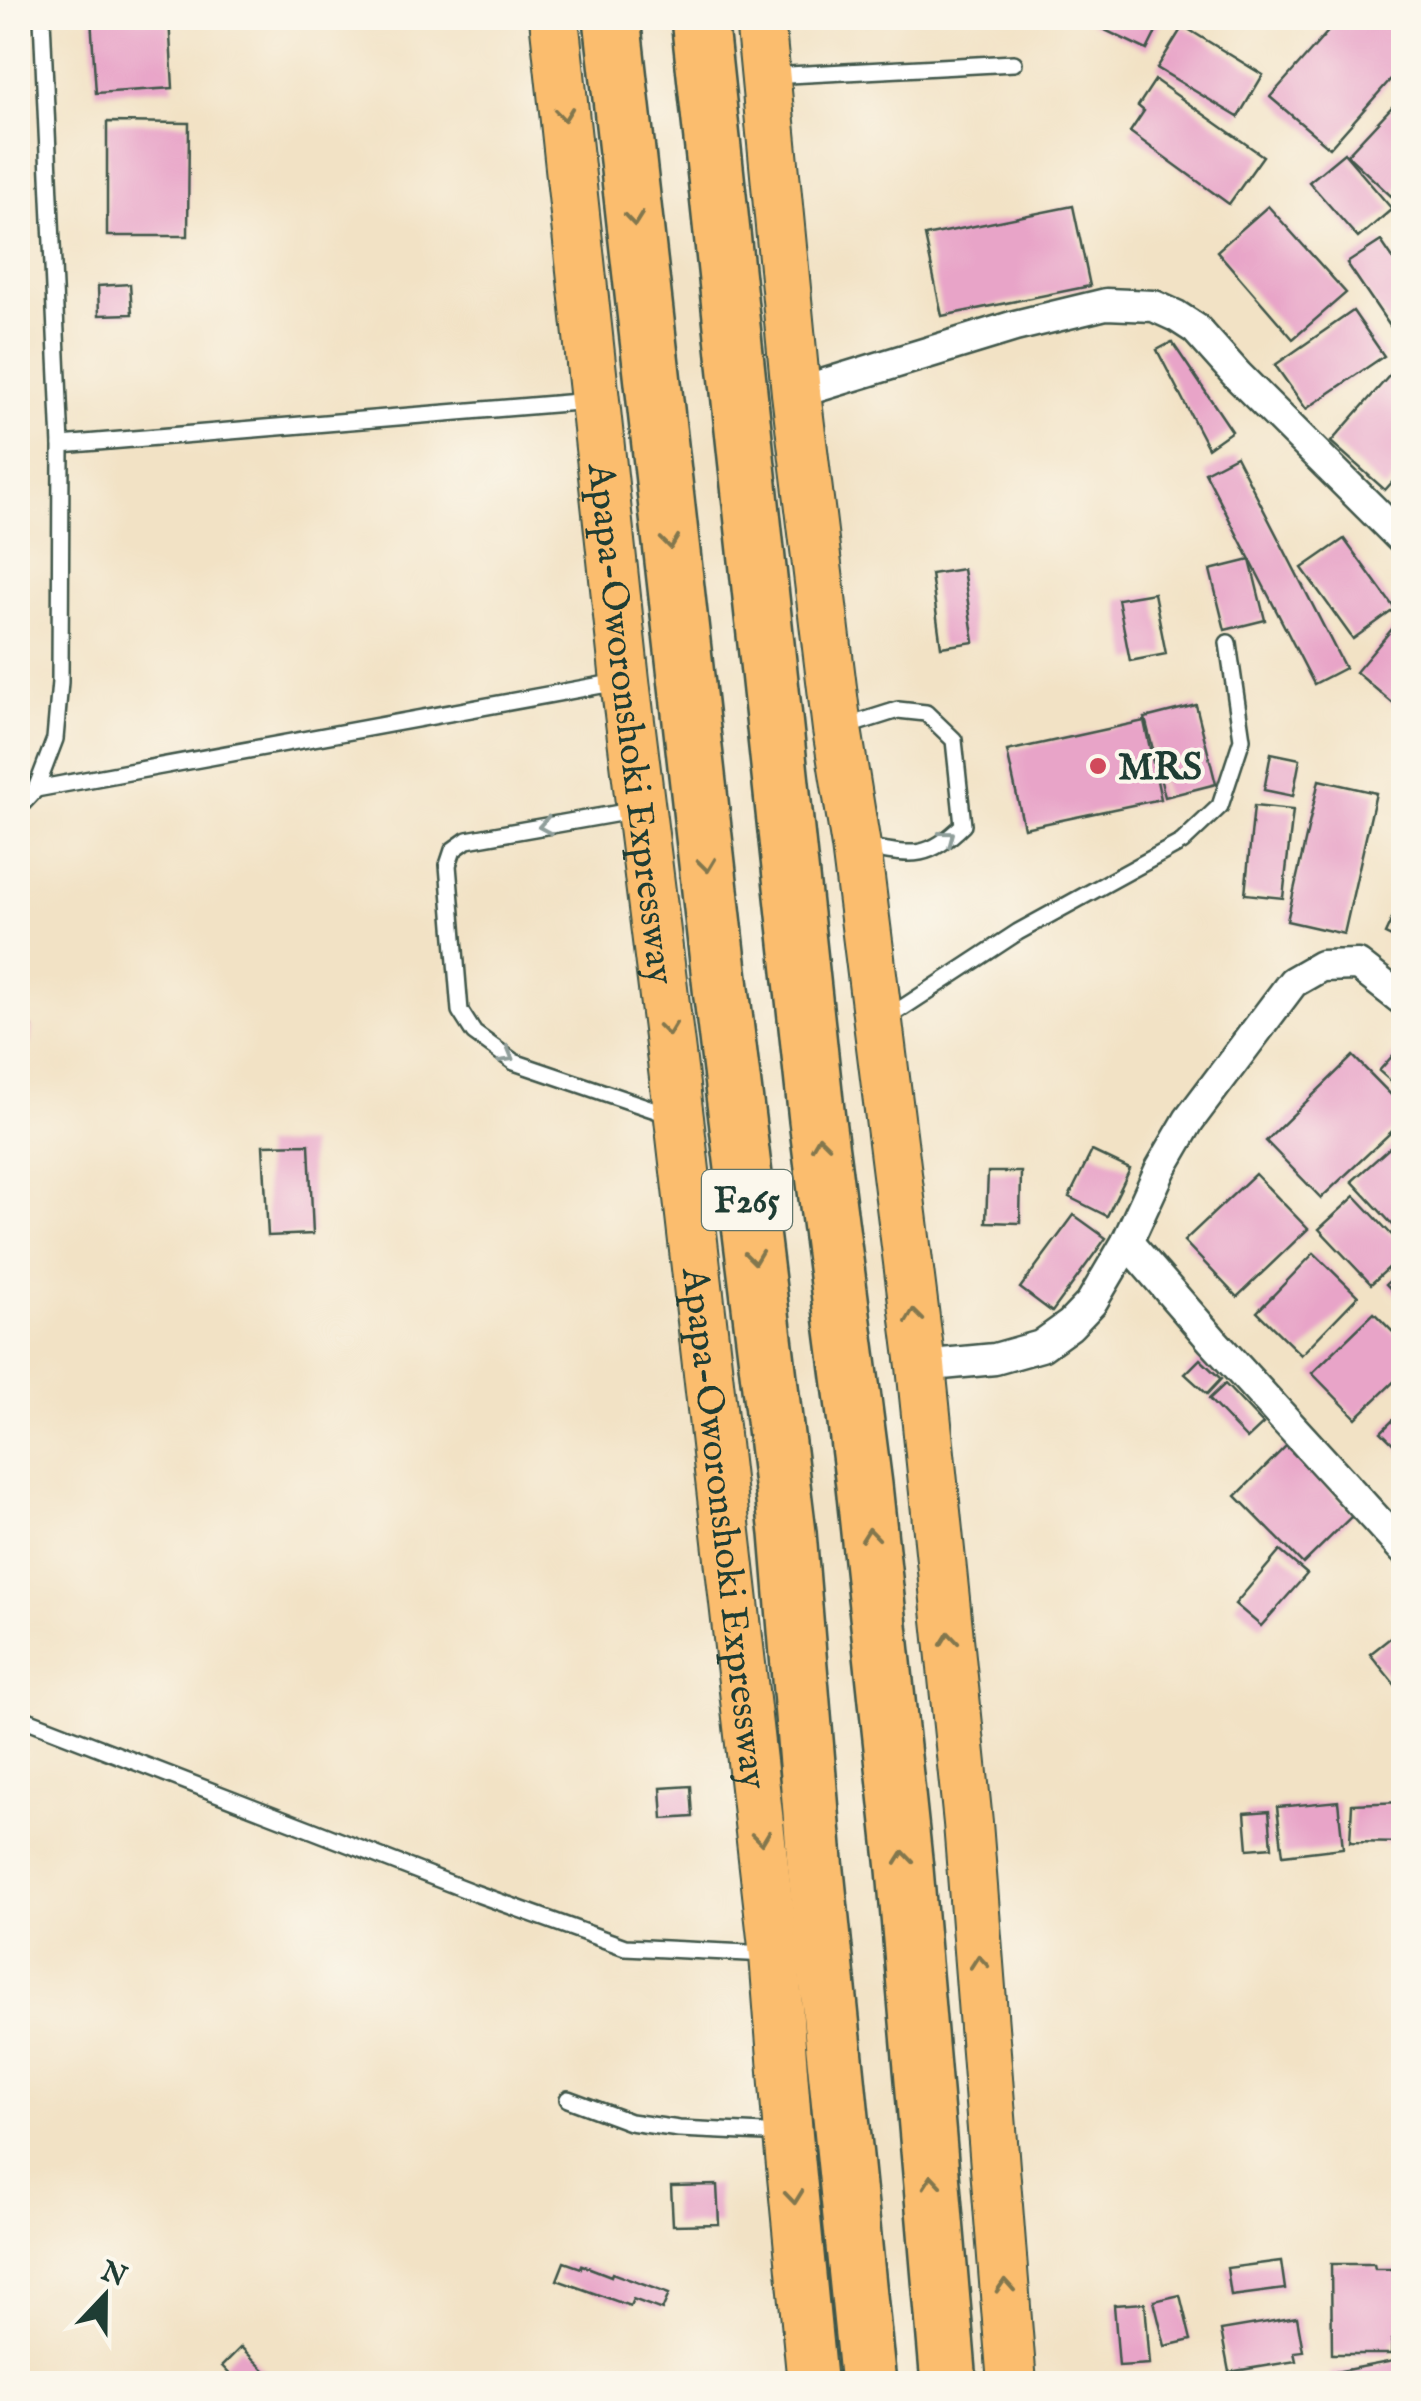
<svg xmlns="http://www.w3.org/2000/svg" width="1421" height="2401" font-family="'IM FELL English',serif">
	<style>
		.building { fill: #e8a4c8 }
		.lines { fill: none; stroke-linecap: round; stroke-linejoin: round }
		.service-casing { stroke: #3f564a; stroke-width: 20 }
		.minor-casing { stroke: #3f564a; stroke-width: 35 }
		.primary-casing { stroke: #3f564a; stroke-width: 52 }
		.motorway-casing { stroke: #3f564a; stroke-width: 60 }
		.service { stroke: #fff; stroke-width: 15 }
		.minor { stroke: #fff; stroke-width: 30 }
		.primary { stroke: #fbbd6e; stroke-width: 48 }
		.motorway { stroke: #fbbd6e; stroke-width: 55 }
		.oneway { stroke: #82774e }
		.oneway2 { stroke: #8f9e9a }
		.poi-dot { fill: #d1495b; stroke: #fbf7ec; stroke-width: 4 }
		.labels { text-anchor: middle; stroke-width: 8; stroke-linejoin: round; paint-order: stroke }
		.shield { fill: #fbf7ec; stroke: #61756b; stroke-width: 2.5 }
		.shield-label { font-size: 35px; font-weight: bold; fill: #1f3d34 }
		.street-label { font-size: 38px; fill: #1f3d34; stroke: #fbf7ec }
		.poi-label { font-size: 38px; font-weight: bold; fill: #1f3d34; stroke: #fbf7ec; text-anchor: start }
	</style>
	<rect width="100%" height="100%" fill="#fbf7ec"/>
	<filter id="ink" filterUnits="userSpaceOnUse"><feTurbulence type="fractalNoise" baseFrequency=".01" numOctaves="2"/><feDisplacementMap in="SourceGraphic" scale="20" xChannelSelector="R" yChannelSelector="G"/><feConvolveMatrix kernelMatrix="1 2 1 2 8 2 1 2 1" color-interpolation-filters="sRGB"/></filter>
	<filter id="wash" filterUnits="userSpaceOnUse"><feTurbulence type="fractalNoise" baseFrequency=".0048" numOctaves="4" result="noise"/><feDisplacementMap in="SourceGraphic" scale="40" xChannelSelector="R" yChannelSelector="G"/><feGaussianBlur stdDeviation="2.25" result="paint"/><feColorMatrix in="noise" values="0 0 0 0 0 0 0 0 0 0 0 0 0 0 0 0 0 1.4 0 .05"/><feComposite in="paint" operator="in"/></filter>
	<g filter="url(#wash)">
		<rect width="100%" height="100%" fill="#f2e2c5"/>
		<g id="blocks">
			<g class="building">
				<path d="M91 18H169L173 88 96 93Z"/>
				<path d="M1093 18H1163L1147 50 1090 23Z"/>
				<path d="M1340 18H1404V64L1330 148 1270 97Z"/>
				<path d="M1183 26 1263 75 1238 117 1157 68Z"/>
				<path d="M1155 80 1263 156 1229 204 1130 132 1144 111 1138 106Z"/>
				<path d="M1404 94V183L1391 196 1347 155Z"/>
				<path d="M107 122 189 123 188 236H107Z"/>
				<path d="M1344 153 1392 209 1358 238 1309 182Z"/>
				<path d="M1073 206 1090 286 942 316 925 236Z"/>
				<path d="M1268 206 1346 293 1293 339 1217 251Z"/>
				<path d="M1381 241 1404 275V326L1394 332 1347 263Z"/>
				<path d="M130 284 132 314 99 315 98 286Z"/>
				<path d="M1353 311 1384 356 1306 409 1275 365Z"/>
				<path d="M1172 342 1232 431 1208 448 1157 350Z"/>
				<path d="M1404 359V469L1385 490 1331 442Z"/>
				<path d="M1236 456 1345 668 1314 684 1205 472Z"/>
				<path d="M1344 539 1395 609 1353 639 1302 568Z"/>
				<path d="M1250 560 1265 620 1225 630 1210 570Z"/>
				<path d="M963 569 974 642 941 647 931 574Z"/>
				<path d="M1154 593 1166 654 1130 661 1118 599Z"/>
				<path d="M1397 623 1404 629V713L1356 672Z"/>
				<path d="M1196 705 1216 784 1165 797 1145 718Z"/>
				<path d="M1144 721 1161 799 1024 828 1007 751Z"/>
				<path d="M1271 753 1300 759 1293 796 1264 790Z"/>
				<path d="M1319 780 1376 793 1344 934 1287 921Z"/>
				<path d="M1254 806 1293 810 1283 898 1245 894Z"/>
				<path d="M1404 893V943L1385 934Z"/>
				<path d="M18 1024 32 1027 30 1045 18 1043Z"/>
				<path d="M1404 1043V1093L1379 1071Z"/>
				<path d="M1353 1056 1404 1108V1120L1321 1198 1266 1141Z"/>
				<path d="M1404 1135V1237L1352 1181Z"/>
				<path d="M309 1144 313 1234 268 1236 263 1145Z"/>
				<path d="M1092 1151 1130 1169 1107 1216 1069 1197Z"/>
				<path d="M988 1172H1021L1020 1223 986 1222Z"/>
				<path d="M1255 1174 1308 1229 1237 1297 1184 1241Z"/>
				<path d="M1355 1196 1404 1248V1254L1371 1284 1319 1229Z"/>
				<path d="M1074 1215 1106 1238 1052 1312 1020 1288Z"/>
				<path d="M1314 1253 1358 1296 1301 1355 1257 1312Z"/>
				<path d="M1404 1268V1303L1386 1284Z"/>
				<path d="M1374 1313 1404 1343V1372L1356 1418 1312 1373Z"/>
				<path d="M1200 1359 1221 1379 1207 1394 1185 1374Z"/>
				<path d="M1225 1384 1263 1424 1247 1439 1209 1399Z"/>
				<path d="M1404 1409V1454L1381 1432Z"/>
				<path d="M1286 1446 1354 1514 1303 1564 1236 1496Z"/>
				<path d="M1280 1551 1307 1574 1261 1626 1235 1604Z"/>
				<path d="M1404 1627V1696L1370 1654Z"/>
				<path d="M691 1786 693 1817 663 1819 661 1788Z"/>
				<path d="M1338 1801 1343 1848 1283 1855 1277 1807Z"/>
				<path d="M1404 1802V1843L1350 1842 1352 1804Z"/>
				<path d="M1269 1811 1272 1847 1248 1849 1245 1813Z"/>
				<path d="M717 2185 719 2224 673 2225 671 2186Z"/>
				<path d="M1281 2261 1285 2289 1231 2296 1227 2268Z"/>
				<path d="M564 2262 581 2268 582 2265 611 2276 612 2273 669 2294 662 2310 633 2299 630 2306 557 2280Z"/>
				<path d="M1331 2264H1374L1375 2269H1404V2340H1392L1391 2354H1332Z"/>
				<path d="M1180 2295 1191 2340 1165 2346 1154 2301Z"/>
				<path d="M1145 2303 1150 2364 1119 2366 1114 2305Z"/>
				<path d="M1297 2317 1303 2351 1294 2352 1296 2361 1229 2372 1221 2330Z"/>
				<path d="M241 2347 278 2384H239L222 2366Z"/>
				<path d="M1404 2359V2384H1332L1330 2373Z"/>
			</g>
		</g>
	</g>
	<g filter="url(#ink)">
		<use href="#blocks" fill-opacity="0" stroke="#3f564a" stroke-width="2.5"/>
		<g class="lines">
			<defs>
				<g id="service">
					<path d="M770 76 1014 63"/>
					<path d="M61 445 590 401"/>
					<path d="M841 728 898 710 926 713 954 740 963 825C927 861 911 855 864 847"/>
					<path d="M36 789 618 682"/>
					<path d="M18 808 36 789 55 739 60 682 61 446 42 18"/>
					<path d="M637 810 467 840 453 850 448 865 460 1011 474 1033 514 1062 670 1115"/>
					<path d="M884 1020 1018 932 1182 842 1220 806 1242 739 1228 643"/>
					<path d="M25 1719 472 1892 625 1947 768 1954"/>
					<path d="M568 2099 630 2122 679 2129 784 2134"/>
				</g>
				<g id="minor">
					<path d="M796 393 1015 326 1106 304 1154 306 1176 316 1196 329 1238 376 1404 541"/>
					<path d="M1127 1242 1212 1340 1404 1550"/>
					<path d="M921 1366 995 1359 1041 1346 1070 1325 1091 1303 1127 1242 1161 1168 1189 1120 1293 982 1321 966 1358 965 1404 1001"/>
				</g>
				<g id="primary">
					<path id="s1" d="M554 18 625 681 679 1118 774 1955 788 2135 812 2384"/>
					<path d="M760 18 796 393 837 729 856 846 921 1366 968 1823 1012 2384"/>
				</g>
				<g id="motorway">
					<path d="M612 18 722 997 788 1533 815 1861 868 2384"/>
					<path d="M699 18 817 1120 864 1485 905 1869 949 2384"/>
				</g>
			</defs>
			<use href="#service" class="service-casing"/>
			<use href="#minor" class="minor-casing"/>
			<use href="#primary" class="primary-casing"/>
			<use href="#motorway" class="motorway-casing"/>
			<use href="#service" class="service"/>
			<use href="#minor" class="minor"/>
			<use href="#primary" class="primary"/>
			<use href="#motorway" class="motorway"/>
		</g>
		<defs><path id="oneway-chevron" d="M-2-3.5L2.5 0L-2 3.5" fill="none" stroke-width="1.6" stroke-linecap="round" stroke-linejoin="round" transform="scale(2.5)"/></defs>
		<g class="oneway">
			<use href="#oneway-chevron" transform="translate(564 114) rotate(84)"/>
			<use href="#oneway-chevron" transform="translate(634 219) rotate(84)"/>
			<use href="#oneway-chevron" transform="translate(670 542) rotate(83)"/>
			<use href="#oneway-chevron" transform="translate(707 865) rotate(83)"/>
			<use href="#oneway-chevron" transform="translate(668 1029) rotate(83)"/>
			<use href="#oneway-chevron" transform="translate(820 1143) rotate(-97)"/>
			<use href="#oneway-chevron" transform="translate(754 1257) rotate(83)"/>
			<use href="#oneway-chevron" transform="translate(914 1316) rotate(-97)"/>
			<use href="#oneway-chevron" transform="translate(870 1535) rotate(-96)"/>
			<use href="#oneway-chevron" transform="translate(949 1639) rotate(-96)"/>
			<use href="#oneway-chevron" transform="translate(761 1838) rotate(83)"/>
			<use href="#oneway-chevron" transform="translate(904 1858) rotate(-96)"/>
			<use href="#oneway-chevron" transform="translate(979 1962) rotate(-95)"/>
			<use href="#oneway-chevron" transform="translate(932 2182) rotate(-95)"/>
			<use href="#oneway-chevron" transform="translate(794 2197) rotate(84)"/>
			<use href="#oneway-chevron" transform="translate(1005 2286) rotate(-94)"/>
		</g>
		<g class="oneway2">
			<use href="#oneway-chevron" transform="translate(545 826) rotate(170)"/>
			<use href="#oneway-chevron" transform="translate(948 837) rotate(-37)"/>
			<use href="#oneway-chevron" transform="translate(507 1056) rotate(30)"/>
		</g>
	</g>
	<circle class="poi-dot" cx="1098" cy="766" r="10"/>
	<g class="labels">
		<rect class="shield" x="702" y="1170" width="90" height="60" rx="8"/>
		<g class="shield-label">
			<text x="747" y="1212">F265</text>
		</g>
		<g class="street-label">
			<text dy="13" stroke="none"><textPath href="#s1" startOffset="710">Apapa-Oworonshoki Expressway</textPath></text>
			<text dy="13" stroke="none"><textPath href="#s1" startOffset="1520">Apapa-Oworonshoki Expressway</textPath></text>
		</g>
		<g class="poi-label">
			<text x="1118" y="779">MRS</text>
		</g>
	</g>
	<rect width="1421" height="2401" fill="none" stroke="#fbf7ec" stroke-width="60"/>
	<g transform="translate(105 2296) rotate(22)" stroke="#fbf7ec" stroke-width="8" paint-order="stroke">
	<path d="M0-8L18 38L0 25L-18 38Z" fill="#1f3d34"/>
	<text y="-15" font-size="28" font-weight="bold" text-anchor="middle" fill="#1f3d34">N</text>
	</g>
</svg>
